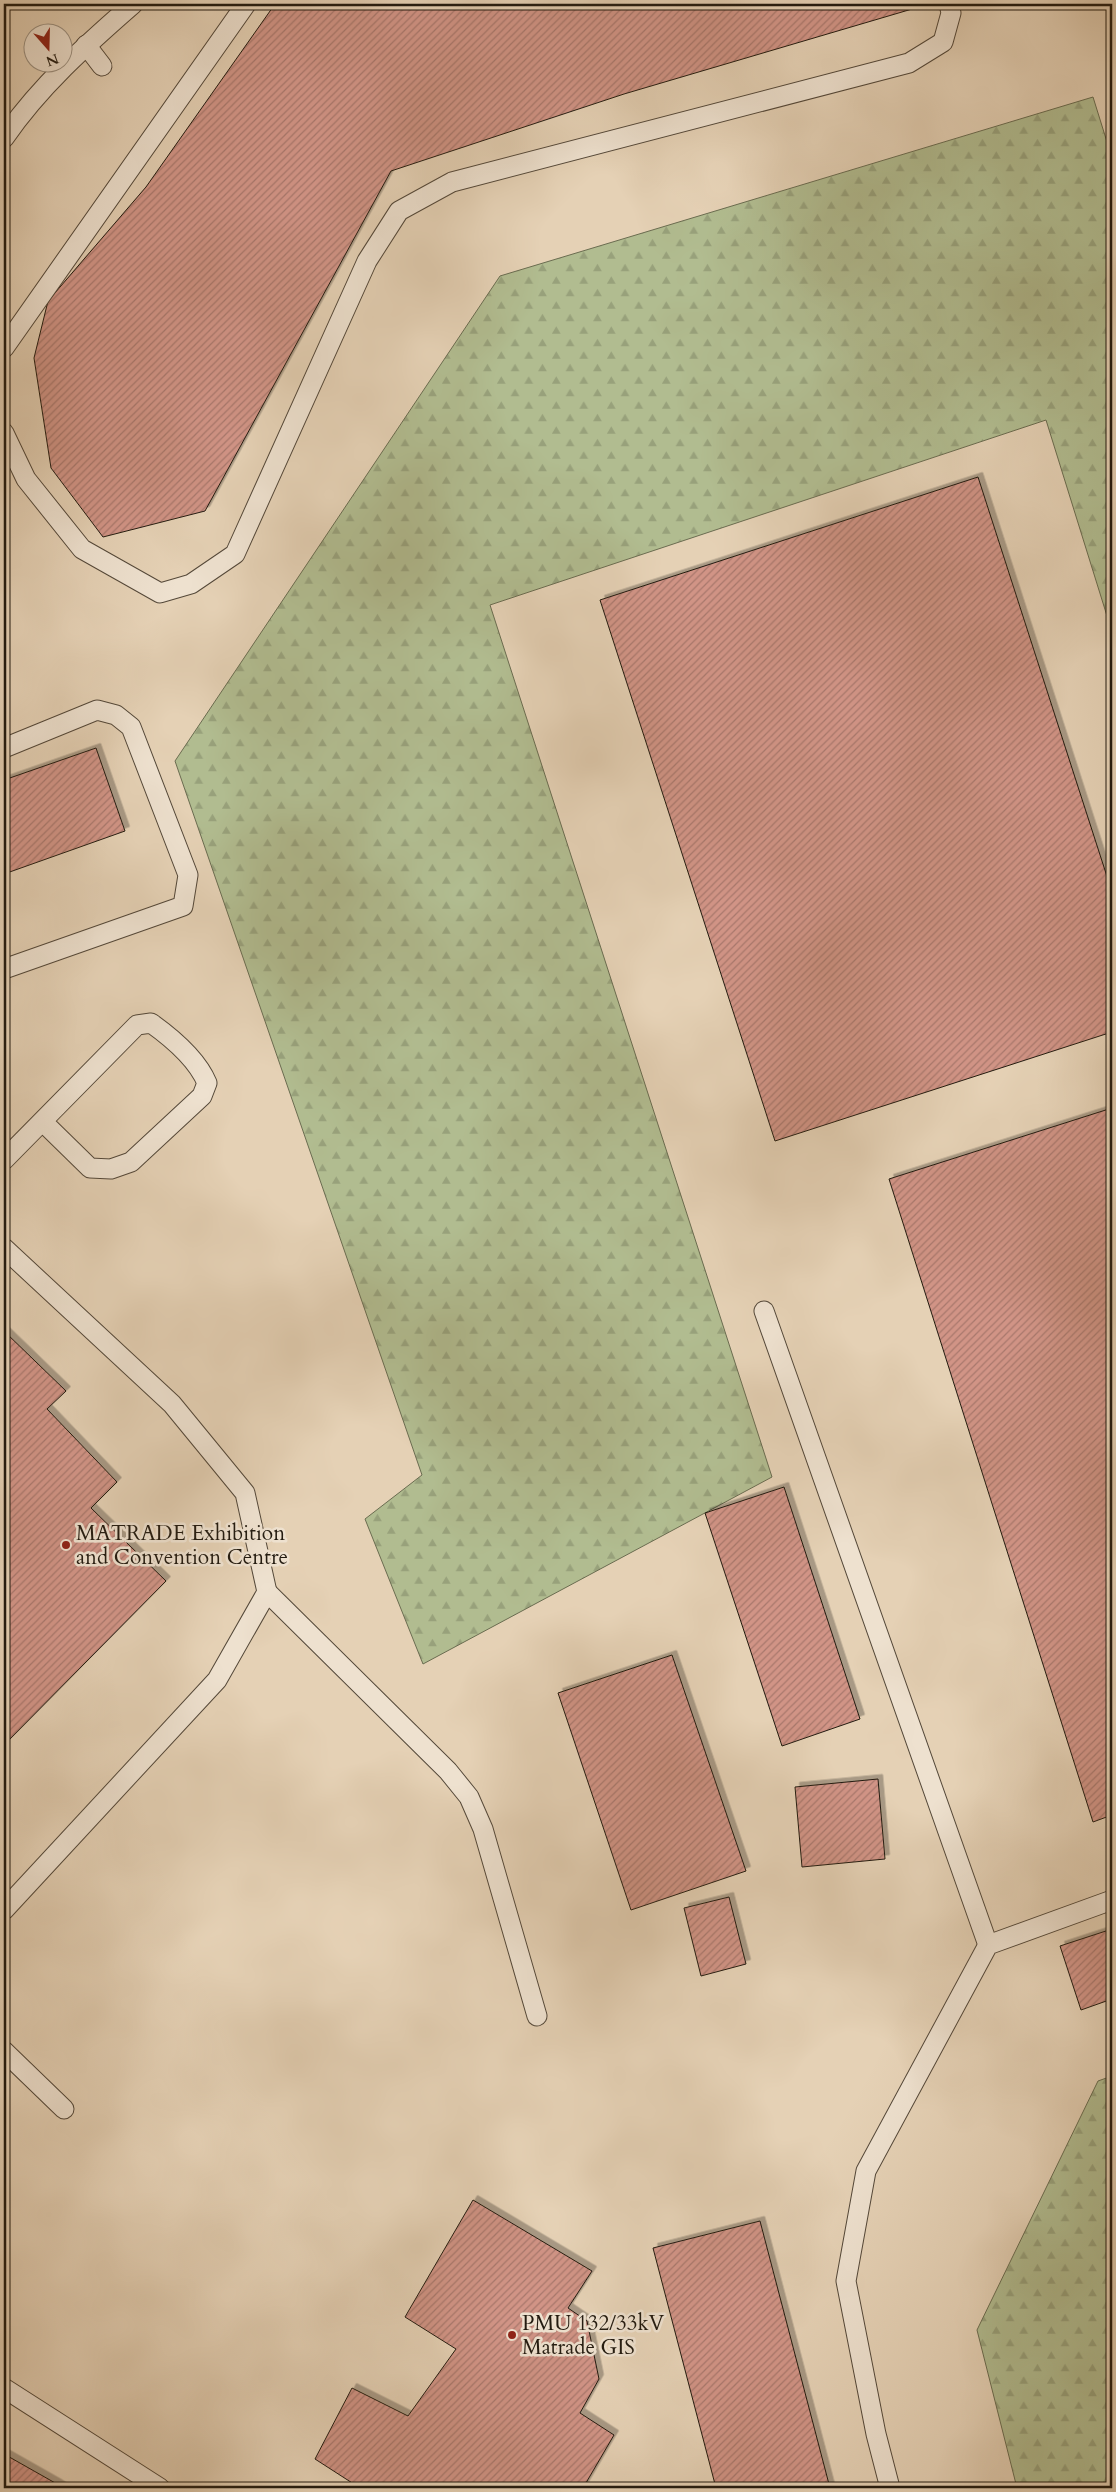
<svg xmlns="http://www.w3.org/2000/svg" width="1116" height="2492" font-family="Cardo,serif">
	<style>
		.forest { fill: url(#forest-firs); stroke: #6a6c50 }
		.building { fill: url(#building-hatch); stroke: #231b10; filter: url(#shadow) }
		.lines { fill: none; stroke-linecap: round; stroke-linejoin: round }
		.lane-casing { stroke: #544839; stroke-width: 21 }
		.lane { stroke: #eee1cf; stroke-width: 19 }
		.poi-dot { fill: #8f2418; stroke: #eee1cf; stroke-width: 2 }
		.labels { text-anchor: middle; stroke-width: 5; stroke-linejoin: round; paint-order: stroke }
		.poi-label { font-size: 21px; fill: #231b10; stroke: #eee1cf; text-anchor: start }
	</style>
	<defs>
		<pattern id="forest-firs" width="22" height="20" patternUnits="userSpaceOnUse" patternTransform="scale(1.25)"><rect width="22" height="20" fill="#b1bc90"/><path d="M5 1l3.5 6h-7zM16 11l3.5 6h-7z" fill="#98a17b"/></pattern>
		<pattern id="building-hatch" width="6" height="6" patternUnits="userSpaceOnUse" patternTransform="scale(1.25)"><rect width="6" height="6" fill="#d19486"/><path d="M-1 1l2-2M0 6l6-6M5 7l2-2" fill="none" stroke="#a9786c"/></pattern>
		<filter id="shadow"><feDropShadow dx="4.5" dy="-4.5" stdDeviation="0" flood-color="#0004"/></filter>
	</defs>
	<rect width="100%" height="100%" fill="#e5d1b5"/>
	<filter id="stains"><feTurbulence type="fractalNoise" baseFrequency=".004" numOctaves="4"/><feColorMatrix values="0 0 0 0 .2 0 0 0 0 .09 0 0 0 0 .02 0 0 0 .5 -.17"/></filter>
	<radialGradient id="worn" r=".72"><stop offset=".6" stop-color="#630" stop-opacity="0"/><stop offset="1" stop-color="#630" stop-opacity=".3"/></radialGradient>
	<g class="forest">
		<path d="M1093 97 1112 158V632L1046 420 490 605 772 1477 423 1664 365 1519 422 1475 175 761 500 276Z"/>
		<path d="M1112 2076V2488H1017L977 2330 1098 2081Z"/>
	</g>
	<g class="building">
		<path d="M275 4H929L624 94 391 171 205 511 103 537 51 468 34 358 48 301 146 187Z"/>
		<path d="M978 477 1112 892V1032L775 1141 600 600Z"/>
		<path d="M96 748 125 831 4 874V780Z"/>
		<path d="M1112 1108V1815L1093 1822 889 1179Z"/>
		<path d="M4 1331 66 1391 47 1409 117 1482 91 1508 166 1581 4 1745Z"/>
		<path d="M784 1487 860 1719 782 1746 705 1513Z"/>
		<path d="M672 1655 746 1871 631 1910 558 1693Z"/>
		<path d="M878 1779 885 1859 802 1867 795 1787Z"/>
		<path d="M729 1897 746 1964 701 1976 684 1908Z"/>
		<path d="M1112 1929V1999L1081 2010 1060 1946Z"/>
		<path d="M473 2200 592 2271 568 2308 587 2321 599 2379 580 2413 614 2435 583 2488H360L315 2459 352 2388 408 2416 456 2349 405 2317Z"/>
		<path d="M760 2221 830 2488H716L653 2248Z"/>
		<path d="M4 2454 57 2484 63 2488H4Z"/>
	</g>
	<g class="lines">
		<defs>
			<g id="lane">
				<path d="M86 45 102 66"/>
				<path d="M4 138C39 87 86 45 133 4"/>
				<path d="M4 348 246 4"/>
				<path d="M4 433 26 479 82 549 160 593 191 584 235 554 367 261 399 211 452 182 909 63 943 42 951 13 949 4"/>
				<path d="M4 748 97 710 116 715 131 727 188 875 183 906 4 969"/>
				<path d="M4 1160 137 1025 151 1023C172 1038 197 1059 207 1083L202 1096 131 1162 111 1169 90 1168 43 1122"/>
				<path d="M4 1248 172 1404 245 1493 267 1592 217 1680 4 1910"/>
				<path d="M764 1311 988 1945"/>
				<path d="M267 1592 448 1771 469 1797 483 1829 537 2016"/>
				<path d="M4 2051 64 2109"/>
				<path d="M4 2388 160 2488"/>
				<path d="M890 2488 876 2434 846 2281 866 2171 988 1945 1112 1900"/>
			</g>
		</defs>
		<use href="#lane" class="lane-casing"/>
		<use href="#lane" class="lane"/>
	</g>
	<g class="poi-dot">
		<circle cx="66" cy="1545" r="5"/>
		<circle cx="512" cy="2335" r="5"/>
	</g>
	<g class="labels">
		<g class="poi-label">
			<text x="76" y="1540">MATRADE Exhibition<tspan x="76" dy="24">and Convention Centre</tspan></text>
			<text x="522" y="2330">PMU 132/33kV<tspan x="522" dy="24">Matrade GIS</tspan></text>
		</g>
	</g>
	<rect width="1116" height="2492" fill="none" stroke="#e5d1b5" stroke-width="20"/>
	<rect x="5" y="5" width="1106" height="2482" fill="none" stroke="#231b10" stroke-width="2.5"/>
	<rect x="10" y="10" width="1096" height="2472" fill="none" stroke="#231b10"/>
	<g transform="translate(48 48) rotate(160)"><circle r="24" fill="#eee1cf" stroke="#9d9283"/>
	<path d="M0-4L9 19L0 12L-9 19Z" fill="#8f2418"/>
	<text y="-8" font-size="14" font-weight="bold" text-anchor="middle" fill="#231b10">N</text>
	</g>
	<rect width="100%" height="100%" filter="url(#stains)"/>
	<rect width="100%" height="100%" fill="url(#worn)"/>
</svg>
